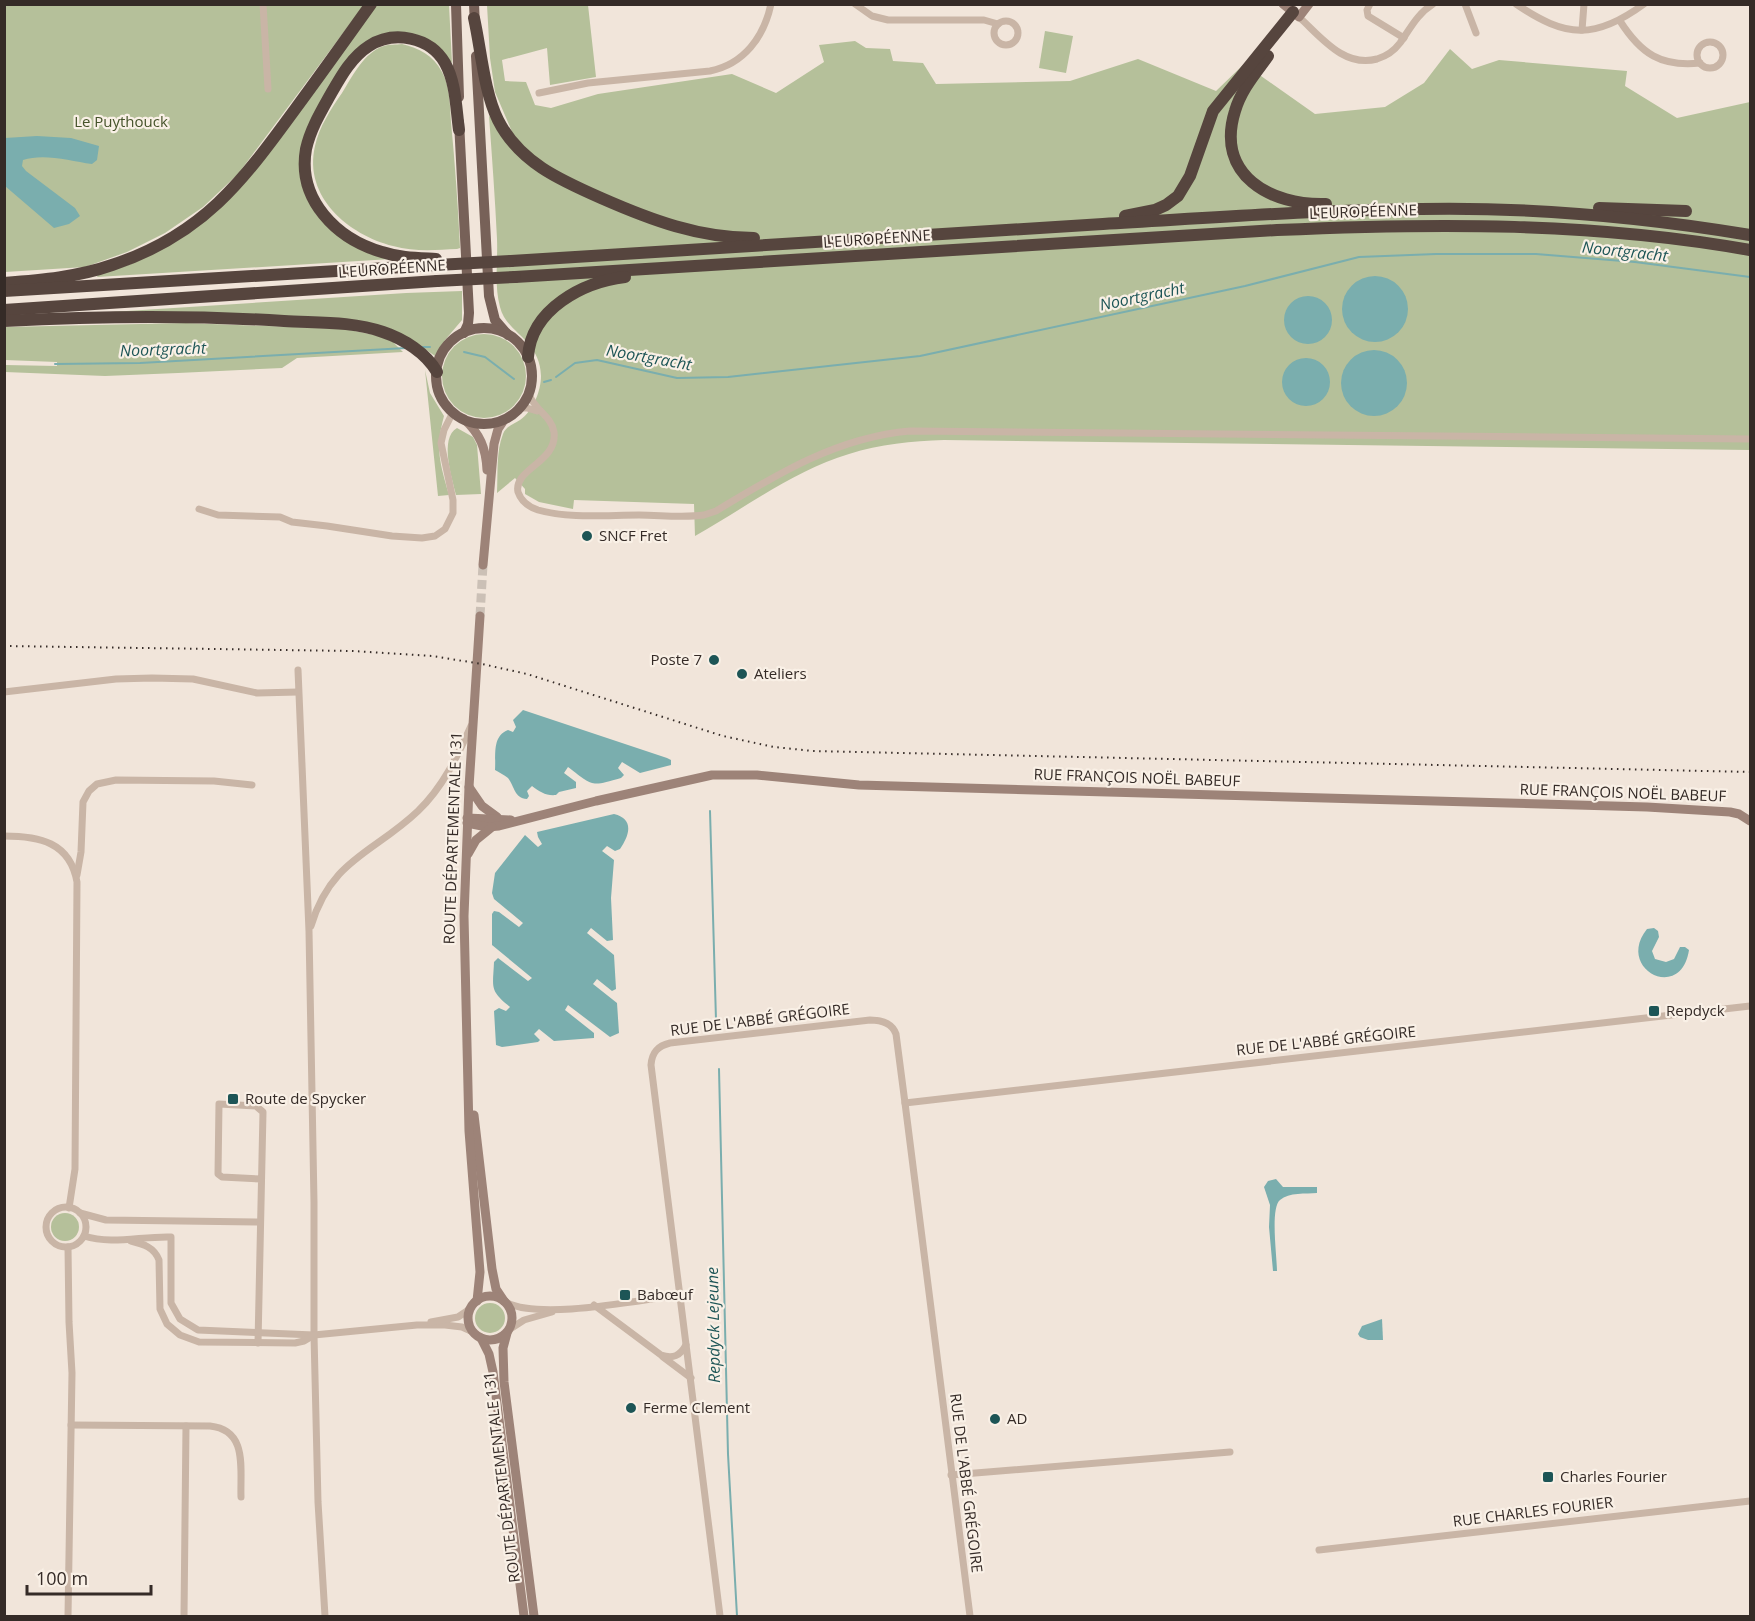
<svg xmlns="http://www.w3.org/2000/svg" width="1755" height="1621" font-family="'Open Sans',sans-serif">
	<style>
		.green { fill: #b5c09a }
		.water { fill: #7aaeae }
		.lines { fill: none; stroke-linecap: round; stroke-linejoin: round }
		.stream { stroke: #7aaeae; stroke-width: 2 }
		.secondary-tunnel { stroke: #cbc0b6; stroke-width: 9; stroke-dasharray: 9 4.5; stroke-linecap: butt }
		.street { stroke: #c9b5a6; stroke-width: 7 }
		.secondary { stroke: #9d8378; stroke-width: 9 }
		.primary { stroke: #776158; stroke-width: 10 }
		.highway { stroke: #56453e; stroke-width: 12 }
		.rail { stroke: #352b27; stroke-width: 2; stroke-dasharray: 1.5 4.5; stroke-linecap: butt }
		.highway-bridge { stroke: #56453e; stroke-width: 12 }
		.poi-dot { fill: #1d5556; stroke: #f9f0e6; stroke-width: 2 }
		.labels { text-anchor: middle; stroke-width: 4.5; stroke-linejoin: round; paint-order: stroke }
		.park-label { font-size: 15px; fill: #46532b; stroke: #f9f0e6 }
		.street-label { font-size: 15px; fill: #352b27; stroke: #f9f0e6 }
		.poi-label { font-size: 15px; fill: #352b27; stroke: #f9f0e6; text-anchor: start }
		.water-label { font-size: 16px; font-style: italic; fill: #1d5556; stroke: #f9f0e6 }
	</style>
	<rect width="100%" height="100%" fill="#f1e5da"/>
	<g class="green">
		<path d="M5 5H364L238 174 203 207 165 233 127 252 85 267 5 272Z"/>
		<path d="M375 5H449L452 63 440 48 381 36 324 96 302 181 307 199 316 214 337 235 391 259 97 277 98 275 131 264 154 253 197 226Z"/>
		<path d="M487 5H588L596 77 550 85 547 48 502 60 505 81 526 82 535 105 551 108 598 94 732 74 776 93 824 62 819 45 855 41 866 48 890 49 893 61 923 63 936 84 1070 81 1138 59 1216 91 1244 64 1315 114 1385 107 1424 83 1450 49 1472 69 1499 60 1627 71 1625 86 1677 118 1750 102V450L944 440C912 441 880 444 849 454 793 471 745 508 695 536L694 504 574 500 573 509 539 502 525 494V489L515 478 497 493C498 474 496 451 503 434 506 426 514 424 520 420 533 411 541 391 541 376 540 339 506 333 500 307 494 285 498 261 497 239 495 198 492 157 489 116L513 134 495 92 490 58Z"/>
		<path d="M1045 31 1073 36 1066 73 1039 68Z"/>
		<path d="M402 44C419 48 433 55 442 72 450 86 450 106 451 122 455 164 458 206 460 248L457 249C436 250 414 252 393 246 349 235 303 197 315 146 319 127 331 109 342 93 352 77 364 52 384 46 389 44 396 45 402 44Z"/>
		<path d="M462 291V320L445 340 435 356 409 338 381 326 111 312 406 293Z"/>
		<path d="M186 323 345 329 379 336 393 342 403 352 297 358 282 368 178 373 105 376 5 372V365L57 366V362L5 360V327Z"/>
		<circle cx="484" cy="376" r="42"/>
		<path d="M425 370 430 393 444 416C435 449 440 463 449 495L438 496Z"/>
		<path d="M457 428 473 437 477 445 481 494 456 495C452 478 439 438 457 428Z"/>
		<circle cx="65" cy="1227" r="14"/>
		<circle cx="490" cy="1318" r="15"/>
	</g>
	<g class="water">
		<path d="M37 136 71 138 99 146 97 160 92 164C70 161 44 153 23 160L22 166 26 171 75 208 80 216 69 224 54 228 5 186V138Z"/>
		<circle cx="1375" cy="309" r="33"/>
		<circle cx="1308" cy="320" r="24"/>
		<circle cx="1374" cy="383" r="33"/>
		<circle cx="1306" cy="382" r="24"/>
		<path d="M523 710 667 758 671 760V765L640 773 622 762 618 768 624 775 621 778C590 787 593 786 568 767L564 773 576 782V788L559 792 556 795C546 796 540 792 532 786L527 791 529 796 527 799C514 798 515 787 508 778 504 775 499 772 495 770 496 755 492 736 508 730L513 732 516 727 513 720Z"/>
		<path d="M614 814C635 819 629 836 620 849L615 851 607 846 602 851 614 860 611 898 613 940 607 941 591 928 587 933 614 955 616 989 612 991 597 979 593 984 617 1003 619 1033 610 1037 568 1005 565 1010 594 1033V1038L554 1041 539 1029 534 1034 540 1040 538 1042 502 1047 496 1045 494 1011 499 1008 506 1011 510 1007C489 990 493 988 494 962L498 958 528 981 532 978 492 945V914L494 911 499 912 519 927 523 923 494 899 492 893 495 873 525 835 538 847 542 844 538 837 537 832Z"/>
		<path d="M1654 928 1658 931 1659 937 1652 951 1655 959 1666 962 1674 959 1680 947H1685L1689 950C1681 1003 1615 969 1647 929Z"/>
		<path d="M1276 1179 1283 1187H1317V1193C1306 1194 1289 1192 1280 1200 1270 1208 1277 1257 1277 1271H1273L1269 1227 1270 1205 1264 1187 1268 1181Z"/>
		<path d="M1382 1319 1383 1340H1368L1360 1337 1358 1334 1362 1326Z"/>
	</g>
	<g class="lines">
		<g class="stream">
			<path d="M421 347H430"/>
			<path d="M464 352 485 357 514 379"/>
			<path d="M55 364 140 363 406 348"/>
			<path d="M556 377 575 363 597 360 677 378 728 377 920 356 1245 286 1359 257 1436 254H1536L1635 262 1750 277"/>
			<path d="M544 382 551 380"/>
			<path d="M710 811 716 1020"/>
			<path d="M719 1069 728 1454 737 1616"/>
		</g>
		<path class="secondary-tunnel" d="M480 616 483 565"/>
		<g class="street">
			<path d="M263 4 268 89"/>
			<path d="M855 4 872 16 888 20H984L998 24"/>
			<path d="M1370 4 1367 10 1368 16 1404 38"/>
			<path d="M1465 4 1476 33"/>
			<path d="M1516 4C1566 38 1595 40 1644 4"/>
			<path d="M1299 17C1321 37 1344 68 1377 59 1387 56 1394 51 1400 43 1410 29 1417 14 1433 4"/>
			<circle cx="1006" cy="33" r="12"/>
			<path d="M1620 21C1641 54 1661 67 1700 63"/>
			<path d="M1582 30 1584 4"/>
			<circle cx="1710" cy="55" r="13"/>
			<path d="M539 93 588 83 710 71C744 64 764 37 771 4"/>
			<path d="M529 394C534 410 551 415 554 432 558 462 513 469 518 492 521 501 529 507 538 510 569 519 607 515 639 515 660 515 683 518 704 515L716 511C777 474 838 437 910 431L1750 439"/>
			<path d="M520 408H527L537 411"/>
			<path d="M199 509 218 515 280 517 292 522 327 526 392 536 422 538 435 536 445 529 453 513V500L441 443 444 430 453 412"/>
			<path d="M298 670 309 931 314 1202V1335L318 1502 325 1616"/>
			<path d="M4 692 116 679 152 678 193 679 257 693 298 692"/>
			<path d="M4 836C39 836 70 842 77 882L75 1169 69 1208"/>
			<path d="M77 875 81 852 83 802 89 791 97 784 116 780 214 781 252 785"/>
			<path d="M311 926C331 859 374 853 418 811 443 787 457 757 471 726"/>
			<path d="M905 1103 970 1616"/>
			<circle cx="66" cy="1227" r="20"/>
			<path d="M80 1213 106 1220 260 1222"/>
			<path d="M84 1236C112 1245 141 1236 171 1237V1303L180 1319 198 1330 314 1335 417 1325H445L462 1327 473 1332"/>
			<path d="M131 1241C143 1244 154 1247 159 1260L160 1309 167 1324 180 1335 199 1342 295 1343 304 1341 314 1335"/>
			<path d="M507 1303C543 1320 638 1300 680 1295"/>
			<path d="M594 1305 661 1355C673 1359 680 1356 686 1345"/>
			<path d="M431 1322 458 1317 470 1309"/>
			<path d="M510 1329 524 1320 552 1312"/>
			<path d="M258 1343 263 1112 256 1106 219 1104 218 1174 222 1177 261 1179"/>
			<path d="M663 1357 691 1378"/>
			<path d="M71 1425 210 1426C248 1430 240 1468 241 1497"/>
			<path d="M951 1475 1230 1452"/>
			<path d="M1319 1550 1750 1501"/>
			<path d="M68 1616 72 1373 69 1322 68 1247"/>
			<path d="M184 1616 186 1426"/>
			<path d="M720 1616 651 1065C652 1052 658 1046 670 1043L870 1020C882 1020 892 1023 896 1034L905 1103 1750 1006"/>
		</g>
		<g class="secondary">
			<path d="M1283 4 1299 17 1309 4"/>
			<path d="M464 419C480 434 486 448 487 470"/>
			<path d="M483 565 494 444 498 429 504 420"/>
			<path d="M469 787 482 806 497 817"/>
			<path d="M467 818 511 820"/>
			<path d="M467 823 487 827 499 826 596 801 712 775H757L859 785 1647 807 1730 812 1739 814 1750 821"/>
			<path d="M468 854 476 840 492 827"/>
			<path d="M474 1115 492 1269 496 1289 504 1301"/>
			<circle cx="490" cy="1318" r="22"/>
			<path d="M477 1301 480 1272 469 1131 464 916 469 787 480 616"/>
			<path d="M507 1333 503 1348 504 1382 534 1616"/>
			<path d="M481 1338 489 1354 493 1372 524 1616"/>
		</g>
		<g class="primary">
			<path d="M456 4 459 97"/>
			<path d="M474 4 475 26"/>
			<path d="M476 56 489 296 495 320 508 335"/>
			<path d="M459 122 469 313 468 324 464 333"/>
			<circle cx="484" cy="376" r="48"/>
		</g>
		<g class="highway">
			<path d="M474 18C481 49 484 92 498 120 519 162 560 180 601 198 651 220 699 238 754 238"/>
			<path d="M1268 56C1255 74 1241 90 1235 111 1215 175 1271 206 1326 204"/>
			<path d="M1599 208 1686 211"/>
			<path d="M1125 216 1155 210 1166 205 1178 196 1190 176 1213 111 1293 12"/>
			<path d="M436 259C418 258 400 258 382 252 337 239 297 200 306 149 310 131 319 115 328 99 339 80 350 58 369 46 394 30 430 37 445 63 456 83 456 108 459 130"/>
			<path d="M511 261C708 249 906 236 1103 224 1209 218 1315 210 1421 209 1531 207 1642 217 1750 235"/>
			<path d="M515 277 1277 230C1435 223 1594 222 1750 250"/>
			<path d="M4 283C41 280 78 277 112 265 203 235 242 182 296 108 321 74 346 39 371 4"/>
			<path d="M4 291 436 265"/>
			<path d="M4 310 437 281"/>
			<path d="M4 321C98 316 190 315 284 321 316 323 352 321 383 332 404 339 426 353 437 372"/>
			<path d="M528 357C531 309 583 282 625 277"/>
		</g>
		<path class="rail" d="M4 646 353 651 432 656 482 664 527 674 723 736 774 747 813 751 1750 772"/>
		<g class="highway-bridge">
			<path d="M437 265 511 261"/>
			<path d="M437 281 515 277"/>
		</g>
	</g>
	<g class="poi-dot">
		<circle cx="587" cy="536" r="6"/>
		<circle cx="714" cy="660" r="6"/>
		<circle cx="742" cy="674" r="6"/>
		<rect x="1648" y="1005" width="12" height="12" rx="3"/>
		<rect x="227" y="1093" width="12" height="12" rx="3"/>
		<rect x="619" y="1289" width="12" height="12" rx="3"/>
		<circle cx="631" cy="1408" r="6"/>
		<circle cx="995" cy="1419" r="6"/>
		<rect x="1542" y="1471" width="12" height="12" rx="3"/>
	</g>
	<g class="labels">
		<g class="park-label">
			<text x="121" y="127">Le Puythouck</text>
		</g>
		<g class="street-label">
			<text transform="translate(1363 212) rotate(-2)" y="5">L'EUROPÉENNE</text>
			<text transform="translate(877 239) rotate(-4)" y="5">L'EUROPÉENNE</text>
			<text transform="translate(392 269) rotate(-4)" y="5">L'EUROPÉENNE</text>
			<text transform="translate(1137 778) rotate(2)" y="5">RUE FRANÇOIS NOËL BABEUF</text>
			<text transform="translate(1623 793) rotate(2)" y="5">RUE FRANÇOIS NOËL BABEUF</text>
			<text transform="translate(453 838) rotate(-88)" y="5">ROUTE DÉPARTEMENTALE 131</text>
			<text transform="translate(760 1020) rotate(-7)" y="5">RUE DE L'ABBÉ GRÉGOIRE</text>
			<text transform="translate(1326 1041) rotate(-6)" y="5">RUE DE L'ABBÉ GRÉGOIRE</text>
			<text transform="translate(502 1477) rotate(-97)" y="5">ROUTE DÉPARTEMENTALE 131</text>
			<text transform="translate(966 1483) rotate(83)" y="5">RUE DE L'ABBÉ GRÉGOIRE</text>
			<text transform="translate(1533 1512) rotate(-7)" y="5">RUE CHARLES FOURIER</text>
		</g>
		<g class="poi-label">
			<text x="599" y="541">SNCF Fret</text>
			<text x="702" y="665" text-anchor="end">Poste 7</text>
			<text x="754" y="679">Ateliers</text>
			<text x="1666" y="1016">Repdyck</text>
			<text x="245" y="1104">Route de Spycker</text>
			<text x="637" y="1300">Babœuf</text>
			<text x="643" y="1413">Ferme Clement</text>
			<text x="1007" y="1424">AD</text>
			<text x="1560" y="1482">Charles Fourier</text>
		</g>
		<g class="water-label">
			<text transform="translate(1625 251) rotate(6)" y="6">Noortgracht</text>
			<text transform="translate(1142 296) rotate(-12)" y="6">Noortgracht</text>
			<text transform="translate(163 349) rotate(-2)" y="6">Noortgracht</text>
			<text transform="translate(649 357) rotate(10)" y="6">Noortgracht</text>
			<text transform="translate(713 1325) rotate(-91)" y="6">Repdyck Lejeune</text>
		</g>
	</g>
	<rect width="1755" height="1621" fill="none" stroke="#352b27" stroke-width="12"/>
	<path d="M27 1585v9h124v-9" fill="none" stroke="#352b27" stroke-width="3"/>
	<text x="36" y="1585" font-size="18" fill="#352b27" stroke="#f9f0e6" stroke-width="4.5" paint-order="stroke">100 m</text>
</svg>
